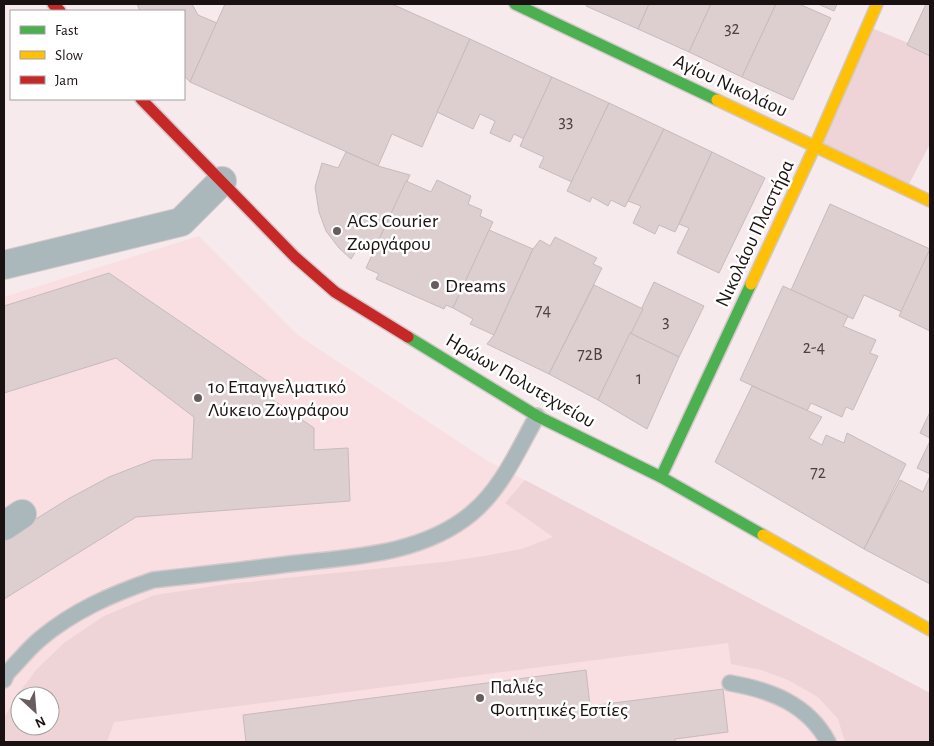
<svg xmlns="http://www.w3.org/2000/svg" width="934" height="746" font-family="'Alegreya Sans',sans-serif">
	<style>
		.built { fill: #f9dee2; fill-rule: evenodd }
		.green { fill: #eed3d7; fill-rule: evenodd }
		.building { fill: #ddced0; stroke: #c6bbbd }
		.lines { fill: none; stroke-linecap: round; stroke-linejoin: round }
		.lane-casing { stroke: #d3c8ca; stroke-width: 18 }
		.street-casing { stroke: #d3c8ca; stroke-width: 30 }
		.fast-casing { stroke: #d3c8ca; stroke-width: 14 }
		.slow-casing { stroke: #d3c8ca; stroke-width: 14 }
		.jam-casing { stroke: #d3c8ca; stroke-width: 14 }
		.lane { stroke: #aab7bb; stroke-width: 15 }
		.street { stroke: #aab7bb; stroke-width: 28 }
		.fast { stroke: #4caf50; stroke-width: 11 }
		.slow { stroke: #ffc107; stroke-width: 11 }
		.jam { stroke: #c62828; stroke-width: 11 }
		.poi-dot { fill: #675d5e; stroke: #fff; stroke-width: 2 }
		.labels { text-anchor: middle; stroke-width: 5; stroke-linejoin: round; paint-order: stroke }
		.number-label { font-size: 18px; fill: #4b4042 }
		.street-label { font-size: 20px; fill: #1a1112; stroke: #fff }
		.poi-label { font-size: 20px; fill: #1a1112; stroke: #fff; text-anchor: start }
	</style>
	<rect width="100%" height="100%" fill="#f7eaec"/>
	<path class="built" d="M199 236 299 336 486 460 930 693V742H4V297ZM20 696H50V726H20Z"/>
	<g class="green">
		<path d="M867 26 930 52V144L909 184 819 143Z"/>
		<path d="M525 480 930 693V742H845L838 719 818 697 788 680 761 670 731 664 728 643 114 722 107 742H4V718L15 698 37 669 64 643 104 616 155 595 228 584 444 562 484 556 522 549 553 537 505 503ZM20 696H50V726H20Z"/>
	</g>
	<g class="building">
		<path d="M137 4H192L198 15 217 23 190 82 184 76V11H140Z"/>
		<path d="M225 4H392L470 39 422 147 392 134 378 166 190 82Z"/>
		<path d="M587 4H649L638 29 586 6Z"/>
		<path d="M649 4H711L689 52 638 29Z"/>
		<path d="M711 4H776L742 77 689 52Z"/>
		<path d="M776 4H799L831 18 793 100 742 77Z"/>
		<path d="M818 4H837L834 11Z"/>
		<path d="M926 4 930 5V56L907 45Z"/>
		<path d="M470 39 552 77 524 139 514 134 510 142 490 133 495 121 480 114 473 129 437 112Z"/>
		<path d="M552 77 609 103 572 182 539 167 544 157 520 146Z"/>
		<path d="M609 103 664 129 625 207 611 200 608 206 592 197 590 202 567 191Z"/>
		<path d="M664 129 712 152 675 232 659 225 655 234 633 223 641 206 628 201Z"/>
		<path d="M346 152 378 166 410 175 373 252 359 246 351 259 339 248 326 231 319 212 315 187 322 163 338 168Z"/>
		<path d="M712 152 765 178 719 273 677 253 689 228 679 224Z"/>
		<path d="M437 180 471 196 468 204 482 210 480 216 493 222 453 308 446 305 444 309 376 279 379 274 366 268 406 181 431 192Z"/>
		<path d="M830 204 930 249 902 312 864 295 853 319 791 290Z"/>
		<path d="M489 230 533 249 494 335 470 324 473 319 453 308Z"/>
		<path d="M555 237 597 258 593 264 602 268 549 374 487 344 494 335 533 249 540 240 550 246Z"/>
		<path d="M930 249V331L899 316Z"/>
		<path d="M109 273 270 383 260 391 314 428V450L348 448 350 501 136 517 4 599V539L68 499 109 477 153 460 192 459 194 417 116 358 4 393V306Z"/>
		<path d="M654 282 704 306 679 357 630 333Z"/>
		<path d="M594 285 643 309 598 400 549 374Z"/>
		<path d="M783 286 848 316 843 326 876 340 870 353 878 356 853 410 846 407 842 417 811 403 807 411 740 380Z"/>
		<path d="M630 333 679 357 647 429 598 400Z"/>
		<path d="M752 386 822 417 809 438 822 445 826 435 844 443 847 433 906 464 864 549 715 462Z"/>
		<path d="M930 412V438L920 433Z"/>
		<path d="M930 441V474L917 468Z"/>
		<path d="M930 476V584L864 549 900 480 923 492Z"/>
		<path d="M586 670 590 706 723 689 728 732 675 739V742H246L243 715Z"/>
	</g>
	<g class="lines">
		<defs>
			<g id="lane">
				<path d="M4 680 7 673C18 662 28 649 40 639 73 611 112 594 153 580 198 575 243 570 289 564 351 557 422 555 472 513 502 488 518 450 537 416"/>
				<path d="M730 683C770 690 808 704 828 742"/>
			</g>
			<g id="street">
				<path d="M4 265 181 222 222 181"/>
				<path d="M4 526 22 514"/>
			</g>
			<g id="fast">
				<path d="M515 4 717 100"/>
				<path d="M408 337 537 416 661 477 763 535"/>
				<path d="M661 477 751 284"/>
			</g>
			<g id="slow">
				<path d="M717 100 930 201"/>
				<path d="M751 284 815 146 877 4"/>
				<path d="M763 535 930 630"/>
			</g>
			<g id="jam">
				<path d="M53 4 60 11"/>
				<path d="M141 99 295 257 335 292 408 337"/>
			</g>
		</defs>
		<use href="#lane" class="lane-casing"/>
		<use href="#street" class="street-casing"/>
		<use href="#fast" class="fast-casing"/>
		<use href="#slow" class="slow-casing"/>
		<use href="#jam" class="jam-casing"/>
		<use href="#lane" class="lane"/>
		<use href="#street" class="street"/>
		<use href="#fast" class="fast"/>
		<use href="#slow" class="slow"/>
		<use href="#jam" class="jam"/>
	</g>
	<g class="poi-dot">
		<circle cx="337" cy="231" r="5"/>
		<circle cx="435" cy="285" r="5"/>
		<circle cx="198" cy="398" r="5"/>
		<circle cx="480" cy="698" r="5"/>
	</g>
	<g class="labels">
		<g class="number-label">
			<text x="732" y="34">32</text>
			<text x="566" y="127">33</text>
			<text x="543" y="316">74</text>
			<text x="666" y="327">3</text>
			<text x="814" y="353">2-4</text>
			<text x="590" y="360">72Β</text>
			<text x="639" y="384">1</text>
			<text x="818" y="478">72</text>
		</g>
		<g class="street-label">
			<text transform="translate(731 85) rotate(25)" y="7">Αγίου Νικολάου</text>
			<text transform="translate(754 233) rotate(-65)" y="7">Νικολάου Πλαστήρα</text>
			<text transform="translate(521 380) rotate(30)" y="7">Ηρώων Πολυτεχνείου</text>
		</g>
		<g class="poi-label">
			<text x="347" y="227">ACS Courier<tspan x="347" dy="23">Ζωργάφου</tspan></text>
			<text x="445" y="292">Dreams</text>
			<text x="208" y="393">1ο Επαγγελματικό<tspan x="208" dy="23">Λύκειο Ζωγράφου</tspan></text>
			<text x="490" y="693">Παλιές<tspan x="490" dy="23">Φοιτητικές Εστίες</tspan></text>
		</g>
	</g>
	<rect width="934" height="746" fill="none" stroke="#1a1112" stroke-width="10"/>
	<rect x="10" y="10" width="175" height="90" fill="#ffffff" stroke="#a3a0a0"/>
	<rect x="20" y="26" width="25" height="8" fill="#4caf50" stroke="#a3a0a0"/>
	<text x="55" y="35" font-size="15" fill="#1a1112">Fast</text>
	<rect x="20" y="51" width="25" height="8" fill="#ffc107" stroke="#a3a0a0"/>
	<text x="55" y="60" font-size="15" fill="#1a1112">Slow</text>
	<rect x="20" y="76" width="25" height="8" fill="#c62828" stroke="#a3a0a0"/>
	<text x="55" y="85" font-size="15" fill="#1a1112">Jam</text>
	<g transform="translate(35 711) rotate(154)"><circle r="24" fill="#ffffff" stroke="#a3a0a0"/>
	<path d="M0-4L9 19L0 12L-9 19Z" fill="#675d5e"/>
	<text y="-8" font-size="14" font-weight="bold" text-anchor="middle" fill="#1a1112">N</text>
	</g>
</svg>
